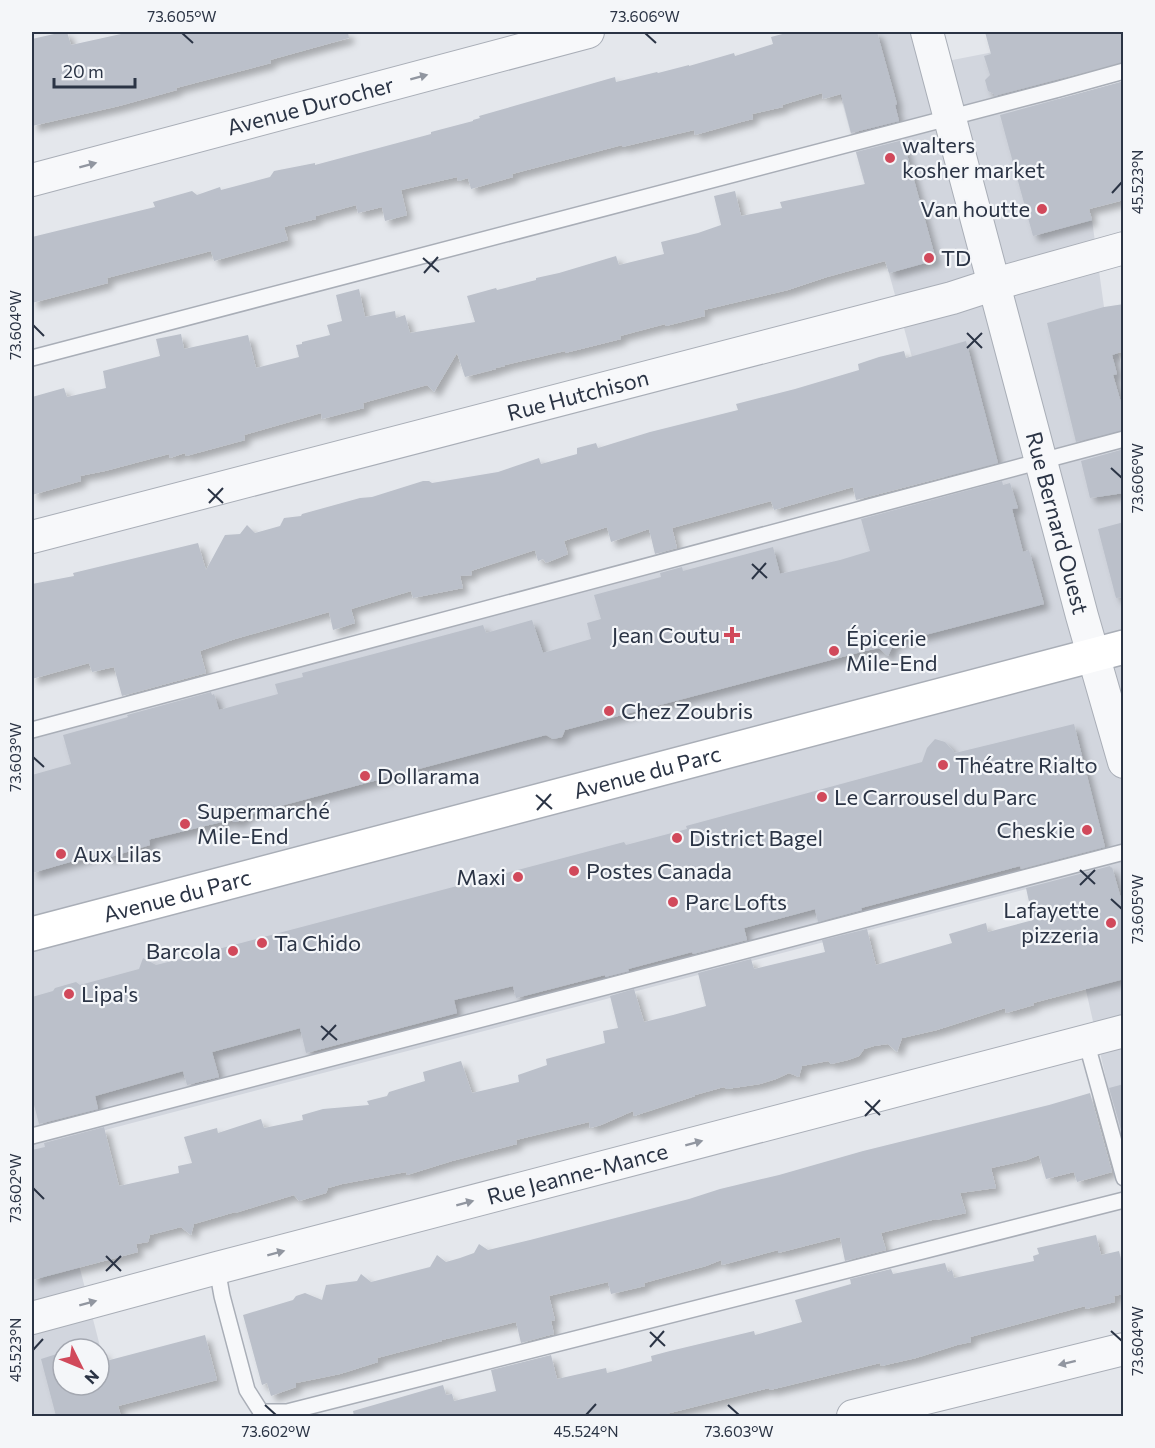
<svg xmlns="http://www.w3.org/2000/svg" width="1155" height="1448" font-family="Commissioner,sans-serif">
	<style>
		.built { fill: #d2d6de; fill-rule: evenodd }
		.building { fill: #bbc0ca; filter: url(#shadow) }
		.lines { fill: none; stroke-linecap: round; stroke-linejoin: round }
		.service-casing { stroke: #a9aeb7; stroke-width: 18 }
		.minor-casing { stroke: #a9aeb7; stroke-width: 34 }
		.secondary-casing { stroke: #a9aeb7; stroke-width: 36 }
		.service { stroke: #f7f8fa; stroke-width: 15 }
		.minor { stroke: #f7f8fa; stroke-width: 32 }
		.secondary { stroke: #fff; stroke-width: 33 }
		.oneway { fill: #9196a0 }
		.ticks { fill: none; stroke: #2b3445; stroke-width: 2 }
		.poi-dot { fill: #d1495b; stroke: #f4f6f9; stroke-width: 2 }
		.labels { text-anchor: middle; stroke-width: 4.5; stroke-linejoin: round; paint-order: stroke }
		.street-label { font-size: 22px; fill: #2b3445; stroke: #f4f6f9 }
		.poi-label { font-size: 22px; fill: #2b3445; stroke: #f4f6f9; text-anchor: start }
		.neatline { fill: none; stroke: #2b3445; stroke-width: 2 }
		.ticks-label { font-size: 15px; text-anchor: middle; fill: #2b3445 }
	</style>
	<defs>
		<filter id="shadow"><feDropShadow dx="5.5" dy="5.5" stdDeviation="3" flood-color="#0004"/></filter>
	</defs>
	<rect width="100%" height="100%" fill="#e4e7ec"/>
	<path class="built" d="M823 32H927L937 63 1050 41 1094 67 1056 81 1059 89 1058 100 1092 220 1104 307 1123 370V1154L1061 880 48 1145 118 1416H32V730L947 485ZM63 1349H99V1385H63Z"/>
	<g class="building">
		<path d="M63 32H67L71 45 130 32H348L349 38 270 60 271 63 176 88 177 90 119 106 32 126V39Z"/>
		<path d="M790 32H877L897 104 895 105 899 121 851 133 841 94 823 99 822 93 782 105 783 107 752 114 753 119 741 122 695 135 694 130 622 147V145L512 174 513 177 471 189 468 178 458 181 457 177 401 190 407 215 385 221 382 207 358 213 356 205 316 216V219L284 227 288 240 214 261 211 251 107 278 108 283 32 303V237L155 207 153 202 192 191 197 195 220 187 221 190 270 177 274 171 315 163V165L431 134V132L473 121V120L480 118 479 116 615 77 616 82 657 72 658 73 689 65V66L734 53 735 56 773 44 771 37Z"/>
		<path d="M985 32H1124V62L994 96V94L988 91 985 80 990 75 984 56 991 54Z"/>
		<path d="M1124 81V200L1089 209 1092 220 1033 236 1000 115Z"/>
		<path d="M903 140 936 260 889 273 885 261 827 277 788 290 704 310 705 316 666 326 665 324 620 336 621 339 565 353V351L505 365V366L496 368V369L465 377 457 353 434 392 427 385 363 403 364 408 322 419 321 413 244 435 245 440 186 456 185 453 170 458 169 454 105 471 80 476 81 481 32 495V397L64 388 67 397 106 388 103 371 160 356 156 339 181 334 184 349 248 335 256 368 299 357 296 345 302 344V342L330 335 327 325 342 321 336 295 359 289 365 317 395 311 396 318 405 315 410 333 475 322 467 296 496 288 497 290 536 280V278L559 273 616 256 619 265 664 254 661 242 698 233 721 225 714 196 735 191 741 216 782 208 780 202 865 184 856 152Z"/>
		<path d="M1124 304V351L1112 355 1117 374 1113 375 1124 413V430L1076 442 1047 323 1104 307Z"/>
		<path d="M966 341 998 463 856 500 853 487 774 510 771 501 672 528 677 548 655 554 649 529 611 542 607 527 564 541 568 554 546 563 543 559 538 561 535 550 471 571 472 575 460 576 463 588 413 598 411 591 351 609 355 623 333 630 329 612 235 639 200 651 206 673 122 696 114 667 92 672 89 663 32 679V584L74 576 73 573 198 543 206 570 225 535 240 534 247 525 255 533 280 526 284 518 301 516 302 514 360 498 372 497 423 481H429L432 483 498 472 539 458 541 464 577 454V448L596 443 598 448 650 432 738 410 736 404 795 389 859 370 858 364 879 357 904 351 906 358Z"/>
		<path d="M1124 449V493L1090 498 1081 461Z"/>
		<path d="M1002 481 1003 485 1010 483 1018 508 1012 509 1023 552 1029 550 1044 604 894 643 888 656 879 648 865 651 565 730 562 737 553 739 546 735 523 741 247 815 243 820 235 822 230 820 151 839 149 840 150 845 107 858 106 854 102 856 101 853 32 873V775L71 764 63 735 128 717 127 715 211 692 212 695 214 694 219 710 278 694 275 684 303 677 302 673 483 625 486 633 532 620 543 653 591 639 587 623 601 619 594 595 661 577 660 573 682 567 683 571 773 547 780 574 840 560 870 551 861 519Z"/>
		<path d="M1124 522V597L1116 598 1098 529Z"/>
		<path d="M1074 724 1105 847 1021 869 1020 866 861 908 862 910 818 922 815 909 744 928 747 940 693 954 692 952 628 969 629 971 605 977V975L516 998 513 986 454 1000 457 1013 306 1053 300 1028 212 1052 219 1077 187 1085 183 1071 95 1096 98 1109 39 1124 32 1097V997L53 991 55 988 76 982 80 985 139 969 143 958 156 965 188 957 624 842 626 845 687 829 686 826 922 762 927 748 935 739 945 742 955 753Z"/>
		<path d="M1110 866 1111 868 1112 867 1124 909V979L1033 1003 1034 1005 1006 1013 1005 1008 937 1030 902 1038 897 1052 888 1044 874 1046 864 1049 859 1056 848 1060 831 1064 828 1061 802 1066 799 1077 789 1073 776 1079 760 1084 727 1089 724 1087 695 1095V1096L634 1116 633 1111 601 1125 590 1128 589 1122 516 1140 517 1144 452 1161 407 1175 406 1172 342 1184 328 1188 326 1193 299 1201 294 1195 235 1213V1212L194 1224 191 1235 181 1227 150 1235 148 1242 136 1244 138 1252 32 1280V1150L45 1147 44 1143 104 1127 119 1186 179 1173 178 1166 192 1163 184 1137 217 1128 218 1133 261 1119 264 1128 303 1120 302 1115 323 1109 369 1105 367 1101 387 1096 389 1092 425 1081 423 1072 461 1061 472 1093 519 1082 518 1075 547 1065 546 1059 605 1043 603 1031 618 1028 610 996 634 989 644 1022 673 1015 706 1006 698 973 751 959 754 969 825 952 822 940 867 929 876 965 952 943 949 934 986 923 988 932 1033 920 1026 888Z"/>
		<path d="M1124 1084V1140L1109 1088Z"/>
		<path d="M1090 1093 1112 1172 1077 1182 1074 1172 1046 1179 1039 1155 1027 1160 991 1168 996 1188 960 1193 966 1213 936 1220V1219L881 1233 886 1250 845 1261 840 1237 778 1253V1250L722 1265 721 1260 706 1266 644 1283 645 1286 611 1294 608 1282 549 1296 555 1320 551 1321 554 1334 546 1336 521 1343 516 1322 442 1340V1341L377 1358 378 1362 340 1374 296 1383V1387L271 1396 267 1383 262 1385 243 1315 293 1300 296 1296 305 1293 322 1300 326 1285 357 1281 361 1274 371 1282 430 1267 437 1255 446 1262 460 1258 474 1253 479 1244 488 1250 530 1240 689 1199 720 1189 779 1175 863 1151 1049 1105Z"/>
		<path d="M1096 1235 1101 1255 1119 1251 1124 1271V1294L1114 1296 1115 1302 1086 1309 1085 1306 970 1337 971 1342 957 1345 916 1358 881 1366 880 1363 770 1390 769 1388 658 1416H354L353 1411 443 1385 446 1395 452 1394 454 1401 496 1391 491 1370 551 1355 557 1379 606 1368 607 1373 652 1361 651 1356 670 1351 754 1331 755 1335 802 1322 795 1300 851 1284 850 1279 891 1269 893 1274 945 1263 948 1272 952 1270 954 1278 1034 1261 1033 1256 1039 1254 1037 1248Z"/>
		<path d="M205 1335 217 1380 118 1406 121 1416H56L41 1359 63 1352V1385H99V1352L103 1351 106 1361Z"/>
	</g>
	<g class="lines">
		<defs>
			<g id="service">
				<path d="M32 358 1059 89 1124 71"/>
				<path d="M32 730 1124 439"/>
				<path d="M1086 1041 1124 1178"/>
				<path d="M32 1136 1124 852"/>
				<path d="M217 1268 222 1296 247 1390 261 1412H287L1124 1200"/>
			</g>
			<g id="minor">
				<path id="s1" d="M927 32 1082 616 1124 762"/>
				<path id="s2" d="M32 180 588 32"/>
				<path id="s3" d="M32 537 952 298 995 284 1124 248"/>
				<path id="s4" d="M32 1318 217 1268 1124 1031"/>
				<path d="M853 1416 1124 1349"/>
			</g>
			<g id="secondary">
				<path id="s5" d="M32 934 1124 647"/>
			</g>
		</defs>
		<use href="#service" class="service-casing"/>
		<use href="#minor" class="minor-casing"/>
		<use href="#secondary" class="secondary-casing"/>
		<use href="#service" class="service"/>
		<use href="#minor" class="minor"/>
		<use href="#secondary" class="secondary"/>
	</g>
	<defs><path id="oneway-solid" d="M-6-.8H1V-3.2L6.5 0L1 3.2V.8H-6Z" transform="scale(1.5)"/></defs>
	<g class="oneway">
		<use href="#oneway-solid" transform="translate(419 77) rotate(-15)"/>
		<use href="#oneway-solid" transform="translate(88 165) rotate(-15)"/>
		<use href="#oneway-solid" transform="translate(694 1143) rotate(-15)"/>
		<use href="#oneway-solid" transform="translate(465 1203) rotate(-15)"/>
		<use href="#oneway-solid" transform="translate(276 1253) rotate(-15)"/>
		<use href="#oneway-solid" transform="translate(88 1303) rotate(-15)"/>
		<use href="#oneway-solid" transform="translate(1067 1363) rotate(166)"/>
	</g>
	<path class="ticks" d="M182 33 193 43M645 33 656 43M1112 193 1122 182M423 258 439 272M424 273 438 257M33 325 44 336M967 333 982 348M967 348 982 333M1111 468 1122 478M208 489 223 503M209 503 223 488M752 564 767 578M752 579 766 563M33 757 44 767M536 795 552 809M537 810 551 794M1080 870 1095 884M1080 885 1095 870M1111 899 1122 909M321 1026 337 1040M322 1040 336 1025M865 1101 880 1115M865 1116 880 1100M33 1188 44 1199M106 1256 121 1271M106 1271 121 1256M1111 1331 1122 1341M650 1332 665 1346M650 1347 664 1331M33 1350 43 1339M265 1405 276 1415M728 1405 739 1415M586 1415 596 1404"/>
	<g class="poi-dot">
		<circle cx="890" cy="158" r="6"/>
		<circle cx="1042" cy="209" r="6"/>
		<circle cx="929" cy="258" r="6"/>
		<path d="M729 626h6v6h6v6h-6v6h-6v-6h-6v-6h6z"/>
		<circle cx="834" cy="651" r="6"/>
		<circle cx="609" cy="711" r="6"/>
		<circle cx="943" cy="765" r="6"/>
		<circle cx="365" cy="776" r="6"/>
		<circle cx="822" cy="797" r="6"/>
		<circle cx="185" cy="824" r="6"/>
		<circle cx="1087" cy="830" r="6"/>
		<circle cx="677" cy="838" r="6"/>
		<circle cx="61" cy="854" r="6"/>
		<circle cx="574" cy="871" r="6"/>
		<circle cx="518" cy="877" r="6"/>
		<circle cx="673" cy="902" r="6"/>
		<circle cx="1111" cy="923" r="6"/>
		<circle cx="262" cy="943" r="6"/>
		<circle cx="233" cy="951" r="6"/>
		<circle cx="69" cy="994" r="6"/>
	</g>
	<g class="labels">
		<g class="street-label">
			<text dy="8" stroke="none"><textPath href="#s2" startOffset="288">Avenue Durocher</textPath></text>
			<text dy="8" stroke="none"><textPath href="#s3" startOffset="564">Rue Hutchison</textPath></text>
			<text dy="8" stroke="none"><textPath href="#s1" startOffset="508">Rue Bernard Ouest</textPath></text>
			<text dy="8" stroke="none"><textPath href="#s5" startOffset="636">Avenue du Parc</textPath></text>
			<text dy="8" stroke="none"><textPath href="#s5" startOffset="150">Avenue du Parc</textPath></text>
			<text dy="8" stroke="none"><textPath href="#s4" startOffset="564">Rue Jeanne-Mance</textPath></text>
		</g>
		<g class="poi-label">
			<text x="902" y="153">walters<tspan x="902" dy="25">kosher market</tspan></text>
			<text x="1030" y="217" text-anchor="end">Van houtte</text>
			<text x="941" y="266">TD</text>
			<text x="720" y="643" text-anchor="end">Jean Coutu</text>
			<text x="846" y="646">Épicerie<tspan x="846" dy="25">Mile-End</tspan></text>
			<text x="621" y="719">Chez Zoubris</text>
			<text x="955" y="773">Théatre Rialto</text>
			<text x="377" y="784">Dollarama</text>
			<text x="834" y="805">Le Carrousel du Parc</text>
			<text x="197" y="819">Supermarché<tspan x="197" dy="25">Mile-End</tspan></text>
			<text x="1075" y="838" text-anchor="end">Cheskie</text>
			<text x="689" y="846">District Bagel</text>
			<text x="73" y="862">Aux Lilas</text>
			<text x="586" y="879">Postes Canada</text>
			<text x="506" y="885" text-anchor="end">Maxi</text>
			<text x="685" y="910">Parc Lofts</text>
			<text x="1099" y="918" text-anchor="end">Lafayette<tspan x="1099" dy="25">pizzeria</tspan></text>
			<text x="274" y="951">Ta Chido</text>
			<text x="221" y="959" text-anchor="end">Barcola</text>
			<text x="81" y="1002">Lipa's</text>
		</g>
	</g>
	<rect width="1155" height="1448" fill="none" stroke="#f4f6f9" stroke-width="66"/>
	<g transform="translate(81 1367) rotate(133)"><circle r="28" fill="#f4f6f9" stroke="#a4a8b1" stroke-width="1.5"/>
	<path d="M0-4.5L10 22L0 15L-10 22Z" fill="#d1495b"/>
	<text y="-9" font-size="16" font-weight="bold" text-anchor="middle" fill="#2b3445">N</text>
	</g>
	<path d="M54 78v9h81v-9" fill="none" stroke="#2b3445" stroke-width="3"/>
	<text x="63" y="78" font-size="18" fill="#2b3445" stroke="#f4f6f9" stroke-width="4.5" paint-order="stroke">20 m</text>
	<rect x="33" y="33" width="1089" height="1382" class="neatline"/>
	<g class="ticks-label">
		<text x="182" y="22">73.605°W</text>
		<text x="645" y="22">73.606°W</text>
		<text transform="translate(1138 182) rotate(-90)" y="5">45.523°N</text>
		<text transform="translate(16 325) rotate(-90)" y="5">73.604°W</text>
		<text transform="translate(1138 478) rotate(-90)" y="5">73.606°W</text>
		<text transform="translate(16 757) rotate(-90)" y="5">73.603°W</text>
		<text transform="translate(1138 909) rotate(-90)" y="5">73.605°W</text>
		<text transform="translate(16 1188) rotate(-90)" y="5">73.602°W</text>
		<text transform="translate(1138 1341) rotate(-90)" y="5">73.604°W</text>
		<text transform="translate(16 1350) rotate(-90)" y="5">45.523°N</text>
		<text x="276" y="1437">73.602°W</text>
		<text x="586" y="1437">45.524°N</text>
		<text x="739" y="1437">73.603°W</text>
	</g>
</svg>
